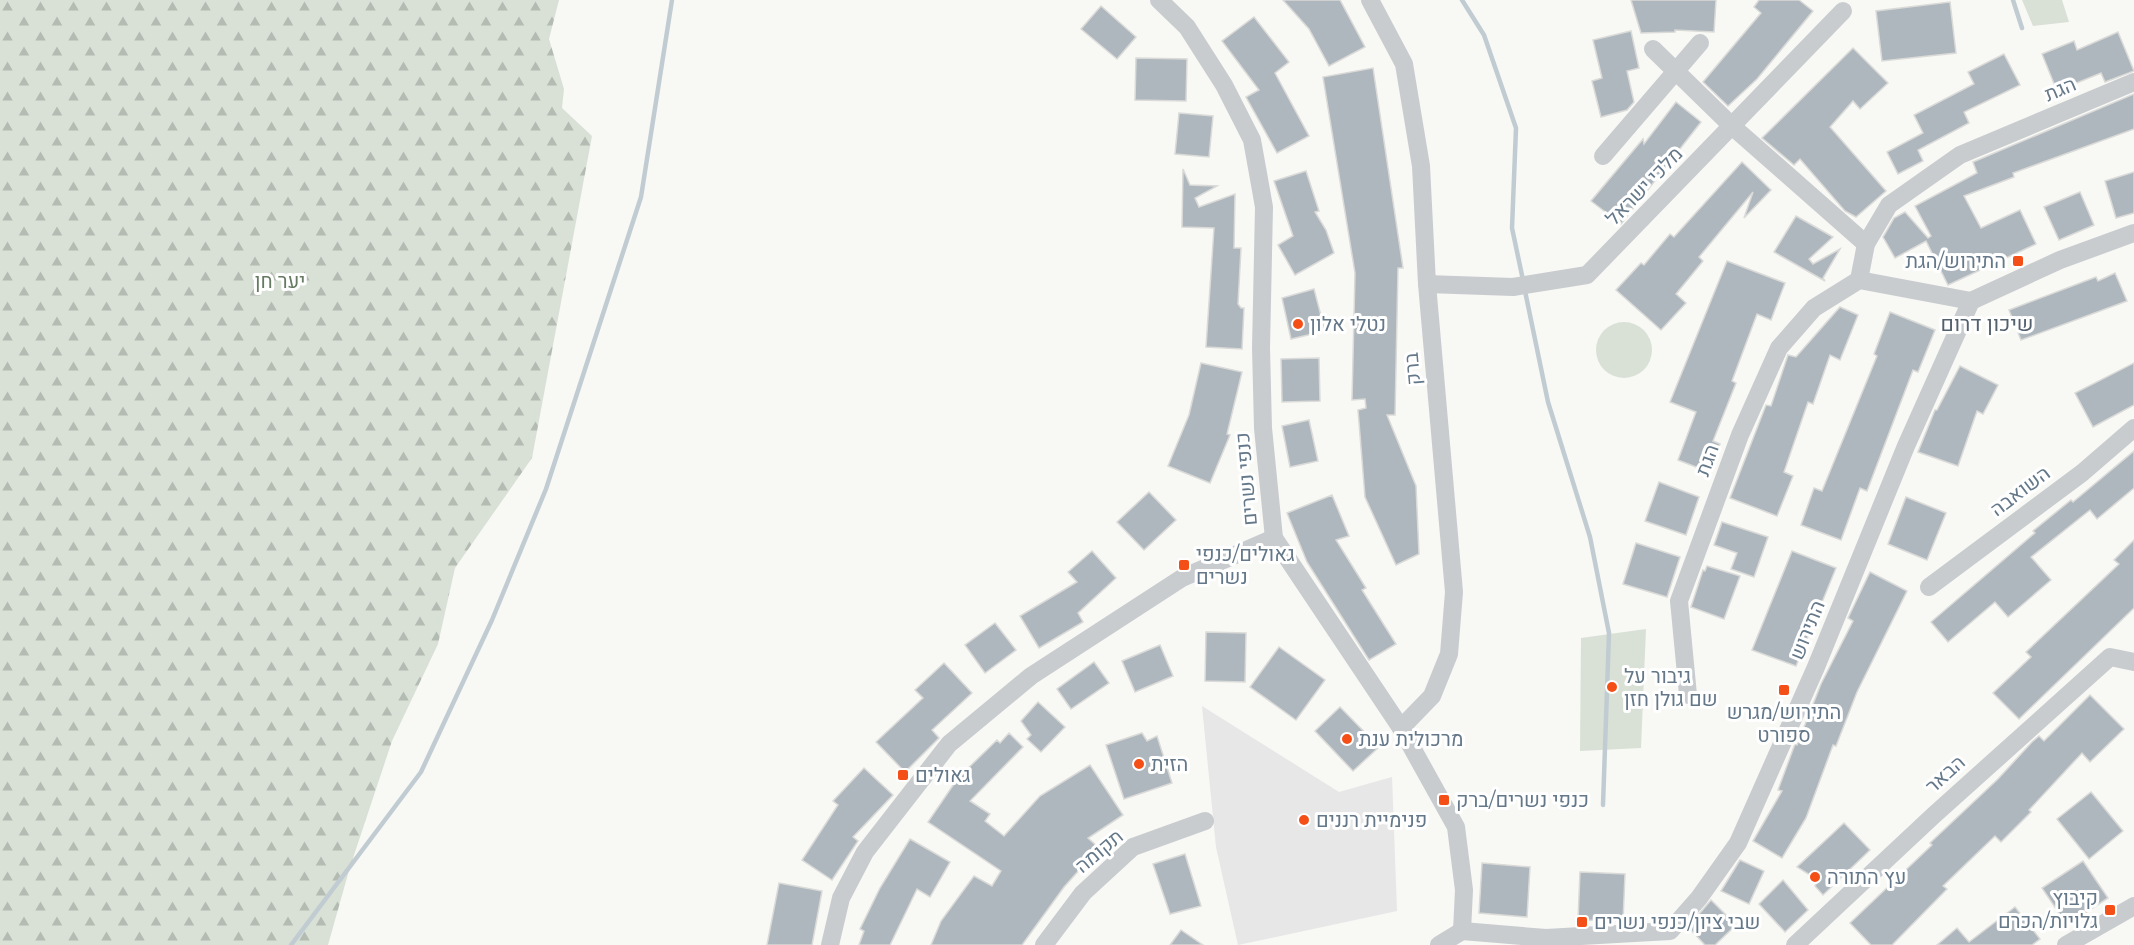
<svg xmlns="http://www.w3.org/2000/svg" width="2134" height="945" font-family="Montserrat,Heebo,sans-serif">
	<style>
		.built { fill: #e6e7e6 }
		.forest { fill: url(#forest-firs) }
		.park { fill: #d9e1d6 }
		.lines { fill: none; stroke-linecap: round; stroke-linejoin: round }
		.stream { stroke: #c1ccd2; stroke-width: 4.5 }
		.building { fill: #aeb7bd; stroke: #dadad8; stroke-width: 1.5 }
		.minor { stroke: #c8cccf; stroke-width: 18 }
		.poi-dot { fill: #f54f18; stroke: #fff; stroke-width: 2 }
		.labels { text-anchor: middle; stroke-width: 6; stroke-linejoin: round; paint-order: stroke }
		.street-label { font-size: 20px; fill: #647889; stroke: #fff }
		.poi-label { font-size: 20px; fill: #647889; stroke: #fff; text-anchor: start }
		.park-label { font-size: 20px; fill: #657a60; stroke: #fff }
		.neighbourhood-label { font-size: 21px; fill: #53616e; stroke: #fff }
	</style>
	<defs>
		<pattern id="forest-firs" width="22" height="20" patternUnits="userSpaceOnUse" patternTransform="scale(1.5)"><rect width="22" height="20" fill="#d9e1d6"/><path d="M5 1l3.5 6h-7zM16 11l3.5 6h-7z" fill="#b4bbb3"/></pattern>
	</defs>
	<rect width="100%" height="100%" fill="#f8f8f5"/>
	<path class="built" d="M1202 706 1339 792 1392 777 1397 911 1238 945 1216 847Z"/>
	<path class="forest" d="M0 0H559L549 39 564 89 562 108 592 136 532 458 455 568 438 644 392 741 350 867 328 945H0Z"/>
	<g class="park">
		<path d="M2022 0H2062L2069 22 2033 26Z"/>
		<circle cx="1624" cy="350" r="28"/>
		<path d="M1646 629 1641 748 1580 751 1581 638Z"/>
	</g>
	<g class="lines">
		<g class="stream">
			<path d="M1462 0 1484 35 1516 128 1512 228 1523 280"/>
			<path d="M2013 0 2022 28"/>
			<path d="M1525 291 1548 402 1590 537 1609 633 1603 805"/>
			<path d="M291 945 421 772 492 620 546 489 641 197 672 0"/>
		</g>
	</g>
	<g class="building">
		<path d="M1283 0H1340L1365 47 1329 66 1309 29Z"/>
		<path d="M1631 0H1716L1714 32 1675 30V32L1641 33Z"/>
		<path d="M1759 0H1799L1813 11 1757 79 1728 106 1703 82 1761 13 1754 7Z"/>
		<path d="M1950 2 1956 53 1882 61 1876 11Z"/>
		<path d="M1101 6 1136 37 1117 59 1081 29Z"/>
		<path d="M1254 17 1289 62 1275 73 1309 136 1277 153 1246 97 1259 90 1222 41Z"/>
		<path d="M1631 31 1639 68 1627 71 1634 102 1627 110 1601 117 1592 81 1602 78 1593 40Z"/>
		<path d="M2118 32 2134 71 2105 82 2101 73 2057 91 2042 54 2074 41 2077 50Z"/>
		<path d="M1853 48 1888 83 1860 109 1853 101 1830 127 1886 191 1856 217 1845 211 1800 159 1794 165 1762 138Z"/>
		<path d="M2004 54 2020 85 1964 112 1969 123 1918 150 1923 161 1898 174 1887 152 1923 133 1914 115 1974 84 1968 72Z"/>
		<path d="M1136 58 1187 59 1186 101 1135 100Z"/>
		<path d="M1373 68 1403 268H1398L1395 415H1387L1416 486 1419 554 1396 565 1365 497 1358 410 1366 408 1365 399 1352 400 1355 273 1323 77Z"/>
		<path d="M2134 94V129L2013 173 2014 177 1964 196 1981 228 2020 210 2036 244 1948 285 1926 241 1895 258 1883 237 1894 218 1905 212 1928 238 1931 236 1915 206 1977 173 1973 162Z"/>
		<path d="M1676 102 1701 122 1621 224 1591 201 1643 139 1644 144Z"/>
		<path d="M1179 113 1213 116 1209 157 1175 154Z"/>
		<path d="M1742 162 1771 190 1744 218 1753 192 1699 257 1703 261 1676 294 1686 303 1661 330 1616 290 1641 263 1644 265 1670 234 1674 237Z"/>
		<path d="M1183 169 1190 185 1217 186 1195 198 1199 207 1235 194 1234 248H1241L1238 304 1241 308H1244L1242 349 1206 347 1214 228 1182 227Z"/>
		<path d="M1306 171 1319 211 1315 212 1326 230 1334 253 1295 275 1278 245 1293 236 1274 181Z"/>
		<path d="M2134 172V213L2116 218 2105 181Z"/>
		<path d="M2080 192 2094 225 2059 240 2044 207Z"/>
		<path d="M1796 216 1833 237 1809 259 1813 264 1840 249 1823 278 1825 281 1774 252Z"/>
		<path d="M1727 261 1785 283 1771 320 1757 314 1732 381 1736 383 1713 441 1720 444 1709 472 1678 460 1696 412 1670 402Z"/>
		<path d="M2115 273 2127 301 2021 340 2009 310 2096 277 2098 281Z"/>
		<path d="M1314 289 1325 331 1291 339 1282 298Z"/>
		<path d="M1840 307 1858 315 1840 360 1830 355 1813 404 1808 402 1784 472 1793 476 1777 516 1730 498 1766 405 1771 406 1788 355 1796 357Z"/>
		<path d="M1890 312 1935 330 1918 372 1913 370 1867 491 1860 488 1841 540 1801 525 1814 488 1822 491 1877 356 1874 354Z"/>
		<path d="M1319 358 1320 401 1282 402 1281 359Z"/>
		<path d="M1201 363 1242 372 1227 434 1230 435 1210 483 1168 466 1189 415Z"/>
		<path d="M2134 363V405L2093 427 2075 393Z"/>
		<path d="M1960 366 1998 385 1983 414 1977 411 1958 466 1918 452 1935 410H1937Z"/>
		<path d="M1309 420 1318 461 1290 467 1282 426Z"/>
		<path d="M2134 451V488L2097 519 2090 510 2031 557 2051 580 2008 617 1995 602 1948 642 1931 622 2035 533 2033 531 2071 500 2073 502Z"/>
		<path d="M1659 482 1699 497 1686 535 1645 521Z"/>
		<path d="M1149 492 1176 520 1144 550 1117 522Z"/>
		<path d="M1332 495 1349 536 1336 540 1366 588 1362 590 1396 644 1369 660 1307 562 1287 513Z"/>
		<path d="M1906 497 1946 513 1927 560 1888 544Z"/>
		<path d="M1722 522 1768 537 1754 577 1731 569 1737 553 1714 545Z"/>
		<path d="M2134 540V608L2019 719 1993 693 2031 657 2026 652 2119 564 2114 560Z"/>
		<path d="M1636 543 1680 557 1667 597 1623 584Z"/>
		<path d="M1092 551 1116 578 1078 613 1083 622 1039 648 1020 616 1077 582 1068 572Z"/>
		<path d="M1792 551 1836 568 1796 666 1752 650Z"/>
		<path d="M1707 566 1740 576 1724 619 1691 607 1703 570 1705 571Z"/>
		<path d="M1870 572 1907 591 1857 692 1836 746 1833 745 1806 818 1782 858 1753 841 1782 791 1778 790 1795 744 1797 745 1821 684 1853 621 1848 618Z"/>
		<path d="M995 623 1016 650 985 673 965 645Z"/>
		<path d="M1206 632 1246 633 1245 682 1205 681Z"/>
		<path d="M1160 645 1173 676 1135 692 1122 661Z"/>
		<path d="M1279 647 1325 680 1296 720 1250 687Z"/>
		<path d="M1094 662 1109 683 1071 709 1057 689Z"/>
		<path d="M944 663 972 693 932 730 939 738 905 772 876 742 923 698 915 690Z"/>
		<path d="M2090 695 2124 729 2090 762 2082 753 2029 810 2031 812 2001 842 1995 836 1943 886 1947 889 1892 945H1871L1850 923 1932 845 1930 843 1998 779 2032 742 2039 736 2044 741Z"/>
		<path d="M1038 702 1065 727 1041 752 1027 739 1031 735 1021 721Z"/>
		<path d="M1340 707 1379 747 1353 771 1315 731Z"/>
		<path d="M1009 733 1023 747 970 801 990 814 985 821 1004 836 1040 796 1090 765 1123 815 1088 838 1099 848 1064 887 1022 945H931L941 921 974 876 992 886 1001 871 928 822 958 778 997 740 1000 743Z"/>
		<path d="M1142 733 1147 741 1157 736 1172 783 1124 799 1106 745Z"/>
		<path d="M864 768 893 795 853 837 858 841 832 880 802 860 838 805 833 801Z"/>
		<path d="M2091 792 2123 831 2089 859 2057 819Z"/>
		<path d="M1844 823 1870 850 1823 895 1815 886 1818 880 1797 867Z"/>
		<path d="M910 839 950 862 930 897 917 889 890 945H859L864 931 860 929 880 888Z"/>
		<path d="M1185 854 1201 906 1170 914 1153 864Z"/>
		<path d="M1740 860 1764 871 1749 904 1721 891Z"/>
		<path d="M2083 861 2108 898 2067 925 2042 888Z"/>
		<path d="M1482 863 1530 867 1527 917 1479 913Z"/>
		<path d="M1580 872 1625 874 1623 921 1578 920Z"/>
		<path d="M1783 880 1808 910 1785 932 1759 904Z"/>
		<path d="M779 883 822 891 812 945H767Z"/>
		<path d="M1711 900 1736 925 1715 945H1705L1688 927Z"/>
		<path d="M2015 907 2040 939 2032 945H1937L1957 928 1969 942Z"/>
		<path d="M1181 930 1203 945H1170Z"/>
	</g>
	<g class="lines">
		<g class="minor">
			<path d="M1159 0 1187 27 1224 85 1252 140 1264 207 1261 348 1263 428 1274 538 1401 728 1456 827 1464 890 1462 931"/>
			<path d="M1370 0 1404 64 1421 166 1427 284 1454 592 1449 654 1432 696 1401 728"/>
			<path d="M1653 49 1733 127 1866 244"/>
			<path d="M1603 156 1700 43"/>
			<path d="M1859 280 1866 244 1889 205 1960 155 2134 82"/>
			<path d="M1427 284 1513 287 1587 275 1843 11"/>
			<path d="M1929 587 2082 473 2134 428"/>
			<path d="M1688 695 1679 601 1740 435 1779 348 1814 308 1859 280 1971 301"/>
			<path d="M1462 931 1546 938 1670 931 1699 898 1738 843 1816 667 1906 446 1971 301 2060 260 2134 233"/>
			<path d="M830 945 841 898 865 852 949 744 1031 676 1182 578 1274 538"/>
			<path d="M1044 945 1083 893 1133 847 1205 821"/>
			<path d="M1439 945 1462 931"/>
			<path d="M1795 945 1934 815 2110 657 2134 662"/>
			<path d="M2066 945 2134 906"/>
		</g>
	</g>
	<g class="poi-dot">
		<rect x="2012" y="255" width="12" height="12" rx="3"/>
		<circle cx="1298" cy="324" r="6"/>
		<rect x="1178" y="559" width="12" height="12" rx="3"/>
		<circle cx="1612" cy="687" r="6"/>
		<rect x="1778" y="684" width="12" height="12" rx="3"/>
		<circle cx="1347" cy="739" r="6"/>
		<circle cx="1139" cy="764" r="6"/>
		<rect x="897" y="769" width="12" height="12" rx="3"/>
		<rect x="1438" y="794" width="12" height="12" rx="3"/>
		<circle cx="1304" cy="820" r="6"/>
		<circle cx="1815" cy="877" r="6"/>
		<rect x="2104" y="904" width="12" height="12" rx="3"/>
		<rect x="1576" y="916" width="12" height="12" rx="3"/>
	</g>
	<g class="labels">
		<g class="street-label">
			<text transform="translate(2060 89) rotate(-23)" y="7">הגת</text>
			<text transform="translate(1644 186) rotate(-46)" y="7">מלכי ישראל</text>
			<text transform="translate(1412 369) rotate(-95)" y="7">ברק</text>
			<text transform="translate(1707 460) rotate(-70)" y="7">הגת</text>
			<text transform="translate(1246 479) rotate(-95)" y="7">כנפי נשרים</text>
			<text transform="translate(2020 491) rotate(-37)" y="7">השואבה</text>
			<text transform="translate(1807 630) rotate(-68)" y="7">התירוש</text>
			<text transform="translate(1945 774) rotate(-42)" y="7">הבאר</text>
			<text transform="translate(1099 851) rotate(-40)" y="7">תקומה</text>
		</g>
		<g class="poi-label">
			<text x="2006" y="268" text-anchor="end">התירוש/הגת</text>
			<text x="1310" y="331">נטלי אלון</text>
			<text x="1196" y="561">גאולים/כנפי<tspan x="1196" dy="23">נשרים</tspan></text>
			<text x="1624" y="683">גיבור על<tspan x="1624" dy="23">שם גולן חזן</tspan></text>
			<text x="1784" y="719" text-anchor="middle">התירוש/מגרש<tspan x="1784" dy="23">ספורט</tspan></text>
			<text x="1359" y="746">מרכולית ענת</text>
			<text x="1151" y="771">הזית</text>
			<text x="915" y="782">גאולים</text>
			<text x="1456" y="807">כנפי נשרים/ברק</text>
			<text x="1316" y="827">פנימיית רננים</text>
			<text x="1827" y="884">עץ התורה</text>
			<text x="2098" y="905" text-anchor="end">קיבוץ<tspan x="2098" dy="23">גלויות/הכרם</tspan></text>
			<text x="1594" y="929">שבי ציון/כנפי נשרים</text>
		</g>
		<g class="park-label">
			<text x="280" y="288">יער חן</text>
		</g>
		<g class="neighbourhood-label">
			<text x="1987" y="331">שיכון דרום</text>
		</g>
	</g>
</svg>
